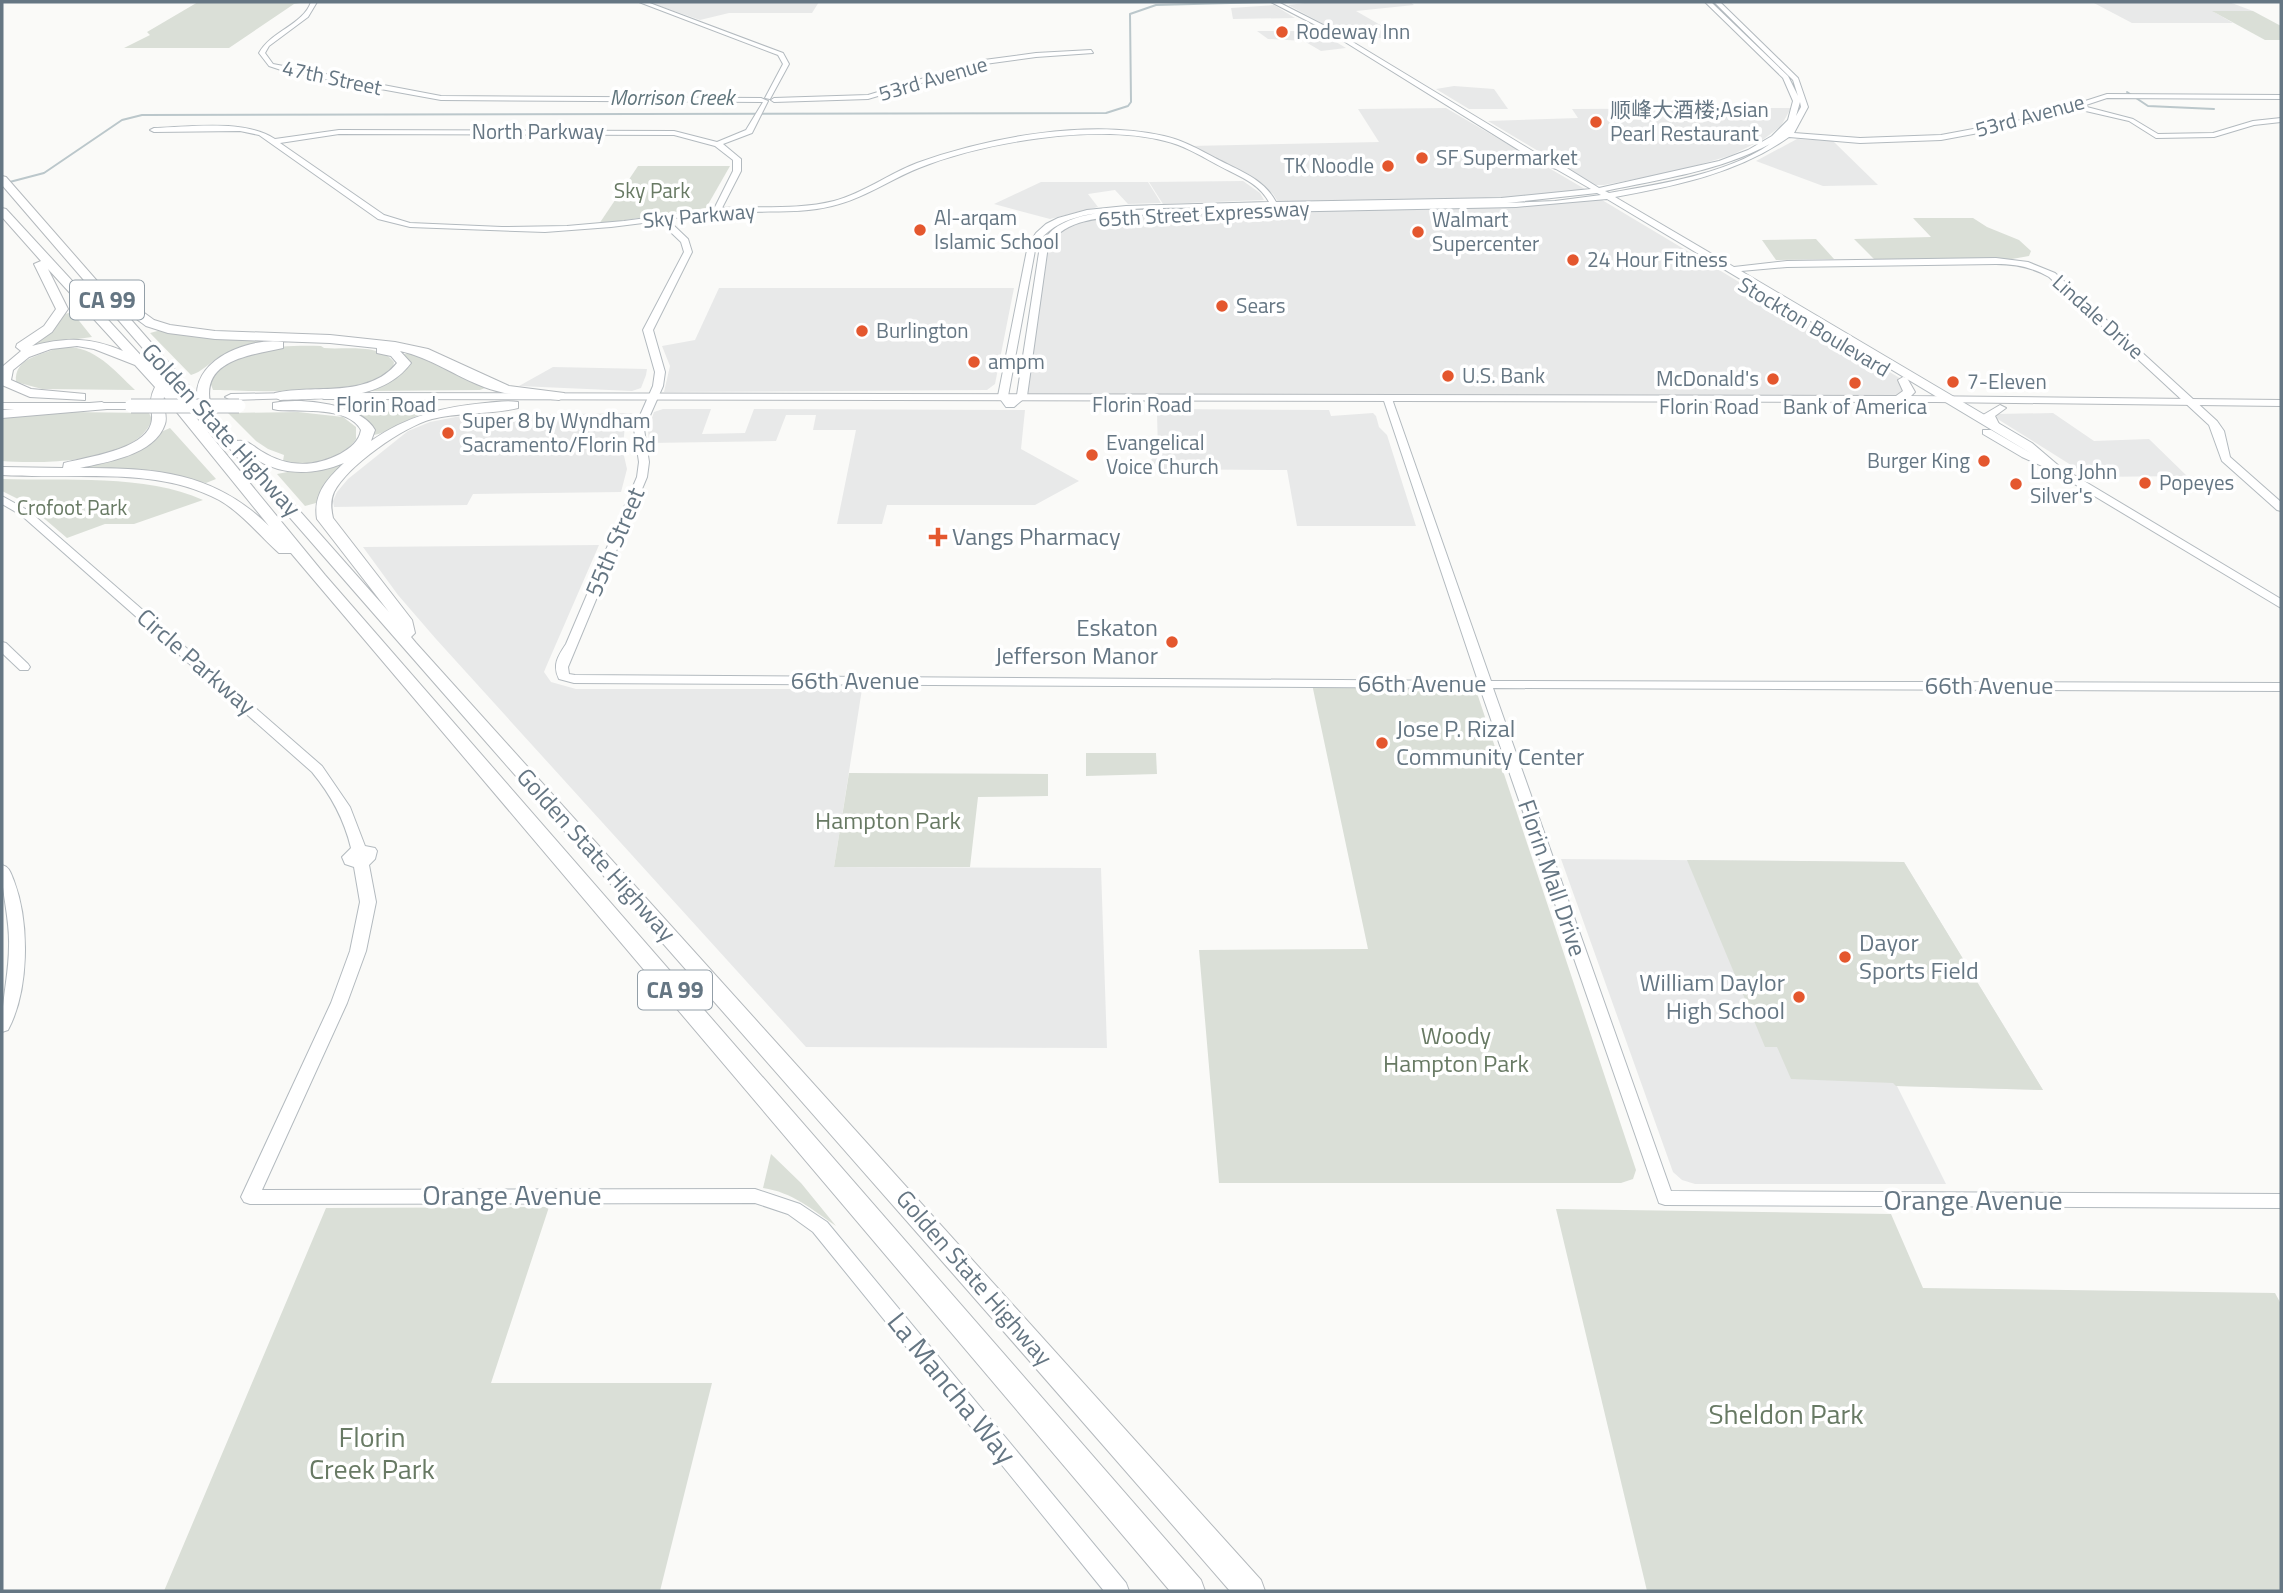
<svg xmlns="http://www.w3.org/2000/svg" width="2283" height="1593" font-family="'Titillium Web','Noto Sans SC',sans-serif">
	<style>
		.built { fill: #e8e9e9 }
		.green { fill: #dadfd7 }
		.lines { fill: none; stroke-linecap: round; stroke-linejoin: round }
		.stream { stroke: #bbc7cb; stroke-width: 2 }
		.secondary-casing { stroke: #b3babf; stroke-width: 2 }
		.primary-casing { stroke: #b5babe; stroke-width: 2 }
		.highway-casing { stroke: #b4b9bd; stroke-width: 2 }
		.secondary { fill: #fff; fill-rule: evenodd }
		.primary { fill: #fff; fill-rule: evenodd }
		.highway { fill: #fff; fill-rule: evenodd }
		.primary-bridge-casing { stroke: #b5babe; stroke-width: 15; stroke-linecap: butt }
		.primary-bridge { stroke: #fff; stroke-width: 13 }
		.poi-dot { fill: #e4572e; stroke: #fff; stroke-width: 2.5 }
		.labels { text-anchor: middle; stroke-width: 7; stroke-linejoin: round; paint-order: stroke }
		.far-poi-label { font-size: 21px; fill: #657683; stroke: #fff; text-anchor: start }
		.far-street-label { font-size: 21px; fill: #657683; stroke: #fff }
		.far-water-label { font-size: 21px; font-style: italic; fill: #60757c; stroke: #fff }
		.far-park-label { font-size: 21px; fill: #687a64; stroke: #fff }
		.shield { fill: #fff; stroke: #939fa8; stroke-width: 2 }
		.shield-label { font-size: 23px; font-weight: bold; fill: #657683 }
		.street-label { font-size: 24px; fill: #657683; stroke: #fff }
		.poi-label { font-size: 24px; fill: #657683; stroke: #fff; text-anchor: start }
		.park-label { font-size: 24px; fill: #687a64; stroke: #fff }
		.near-street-label { font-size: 28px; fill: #657683; stroke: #fff }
		.near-park-label { font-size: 28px; fill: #687a64; stroke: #fff }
	</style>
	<rect width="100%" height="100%" fill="#fafaf8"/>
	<g class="built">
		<path d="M648 2H819L812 13H729L700 20Z"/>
		<path d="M1313 2H1410L1414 5 1356 11 1403 38H1350L1288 5Z"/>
		<path d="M2092 2H2229L2253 11 2214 12 2233 23H2132Z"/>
		<path d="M1274 5 1295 18 1233 19 1231 8Z"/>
		<path d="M1257 31H1318L1346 48 1321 51 1304 41 1268 39Z"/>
		<path d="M1454 86 1494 89 1508 109H1469L1436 89Z"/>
		<path d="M1446 108 1590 192 1558 196 1280 205 1273 194 1252 178 1190 146 1379 142 1358 109Z"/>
		<path d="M1791 108 1781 126 1764 139 1732 155 1678 171 1604 185H1595L1488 121 1578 118 1572 109Z"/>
		<path d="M1797 139 1833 141 1878 185 1823 186 1756 161Z"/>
		<path d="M1243 181 1260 193 1264 200 1163 204 1149 182Z"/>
		<path d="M1041 182H1148L1161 203 1128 204 1115 190 1088 194 1098 207 1050 219 994 204Z"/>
		<path d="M1591 196 1597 197 1903 380 1909 392 1898 399 1023 396 1044 246 1053 234 1072 223 1106 215 1537 203Z"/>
		<path d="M719 288H1014L995 384 987 390 664 392 670 366 662 346 695 340Z"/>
		<path d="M553 367 647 369 646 375 641 388 632 391 519 386Z"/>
		<path d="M663 409H711L702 434 745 433 754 409 1025 410 1021 449 1079 481 1035 505H887L882 524H837L856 430H813L816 415H786L776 441 649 443 648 430 654 412Z"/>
		<path d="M1164 409 1329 410 1331 416 1373 413 1376 416 1379 427 1387 435 1416 526H1297L1287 470 1143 469 1158 452 1157 413Z"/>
		<path d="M632 413 625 424 624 436 622 447 627 469 621 492 473 494 467 505 334 507 333 501 337 492 348 479 408 431 430 422 461 416Z"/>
		<path d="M2053 413 2094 441 2149 439 2187 476 2090 477 1996 418 1997 414Z"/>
		<path d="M599 545 546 667 544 672 551 682 576 689H862L834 867 1101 868 1107 1048 806 1047 436 639 398 595 363 547Z"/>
		<path d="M1561 859 1904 862 2043 1090 1897 1086 1946 1184H1695L1682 1180 1673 1172Z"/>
	</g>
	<g class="green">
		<path d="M198 2H306L294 4 229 48H124L150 35 147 32Z"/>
		<path d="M2212 11H2253L2281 26V40H2265Z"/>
		<path d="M638 166H730L706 208 599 224Z"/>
		<path d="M1913 218H1973L1987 227 2019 240 2031 251 2029 256 2012 259H1874L1854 239 1931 237Z"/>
		<path d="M1816 239 1834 259 1776 260 1762 240Z"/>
		<path d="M72 312 92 337 33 345 55 328 65 314Z"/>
		<path d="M161 330 204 337 275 339C260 349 237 348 220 357 210 362 202 372 191 375L150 333Z"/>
		<path d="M321 346 324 348C344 350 379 343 394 362 391 400 242 390 213 390L210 382C229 346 285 345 321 346Z"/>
		<path d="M59 347C93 344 112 368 135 390L42 389 16 382C14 357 41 356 59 347Z"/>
		<path d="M409 352 485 388 480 390 371 391 400 375 406 367 403 355Z"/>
		<path d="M424 411 422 414C409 418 383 435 373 435L371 424 359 415 364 412Z"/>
		<path d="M69 412 149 413 152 419C138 464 38 464 2 461V418Z"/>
		<path d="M298 412 343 417 356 427V439C344 459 306 468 283 461L284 455 268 449 256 441 228 413Z"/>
		<path d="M170 428 216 479 206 483 158 473 74 470Z"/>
		<path d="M340 462 346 464 324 486 316 503 305 506 277 474Z"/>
		<path d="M2 479C64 481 146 474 203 500L134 524H105L67 538 26 503 2 491Z"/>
		<path d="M1312 684 1476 690 1636 1170 1633 1179 1621 1183H1219L1199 950 1368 949Z"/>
		<path d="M1086 753H1156L1157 774 1086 776Z"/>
		<path d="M849 773 1048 774V796L978 797 970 867H834Z"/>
		<path d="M1687 860 1904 862 2043 1090 1896 1086 1893 1083 1791 1079 1777 1047H1765Z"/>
		<path d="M771 1154 801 1183 836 1226C813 1210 792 1192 763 1188Z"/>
		<path d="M549 1207 491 1383H712L660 1591H164L326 1208Z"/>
		<path d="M1556 1209 1891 1214 1923 1288 2275 1293 2281 1304V1591H1647Z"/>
	</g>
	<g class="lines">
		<g class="stream">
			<path d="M2127 92 2148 106 2214 109"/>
			<path d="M2 184 44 173 122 120 142 115 1106 113 1128 106 1131 102 1130 14 1156 5 1269 2"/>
		</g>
		<defs>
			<g id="secondary">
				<path d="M311 2H317L308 17 269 46 265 53 273 64 441 96 761 98 768 101 752 133 723 144 741 159V171L722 208C759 206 798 210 834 201 864 193 888 174 917 163 989 137 1088 119 1164 136 1183 140 1200 150 1217 159 1240 171 1264 179 1276 202L1501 198 1591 189 1556 169 1538 162 1329 32 1271 2H1278L1333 30 1544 158 1562 165 1599 188 1719 161 1748 150 1772 136 1788 120 1793 101 1783 78 1705 2H1711L1788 76 1798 96 1793 80 1714 2H1720L1798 78 1808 107 1794 133 1860 138 1941 135 2032 118 2107 94 2281 95V99L2107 98 2083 106 2133 119 2158 134 2213 133 2253 121 2281 118V122L2254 125 2214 137 2156 138 2129 121 2077 109 2016 126 1941 140 1860 143 1789 137C1738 173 1676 186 1615 197L1734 267 1787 261 1996 258 2028 262 2055 273 2217 421 2224 431 2230 457 2281 502V511L2277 510 2222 461 2209 425 2049 277C2032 267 2015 264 1996 264L1787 267 1741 271 2032 443 2059 466 2281 599V608L2051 470 2022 457 1983 434V430H1991L2032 454 1607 199 1516 207 1131 215C1102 218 1065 218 1048 246L1027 396 1014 407H1006L998 396 1028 245 1036 233 1046 224 1058 218 1087 210 1126 206 1269 202C1258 181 1233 174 1214 163 1198 154 1182 145 1165 141 1097 123 984 142 919 168 889 180 863 199 832 206 804 213 775 211 747 212 720 213 694 215 667 219L688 239 692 252 653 330 665 372 663 386 644 429 649 462 647 477 568 667 569 674 575 675 1478 681 1383 398 1391 396 1491 681 2281 683V691L1493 688 1671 1191 2281 1194V1208L1665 1205 1659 1203 1480 688 574 683 559 679C552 665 558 656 566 644L637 477 639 462 634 429 653 386 655 372 643 330 684 252 681 242 659 221 611 227 545 232 410 227 378 219 259 135 240 131 154 132 150 130 154 128C189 127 245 119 275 139L339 130 674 131 717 142 746 130 763 102 441 100 287 72 269 66 259 53C271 31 303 25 311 2ZM1800 102 1801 107 1796 116ZM339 134 674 135 715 146 733 160V171L714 209 624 221 567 226 502 227 410 223 384 215 280 143ZM1770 144C1727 174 1660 184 1609 193L1605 191C1661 179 1720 171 1770 144ZM1597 193 1601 195 1555 201 1507 203ZM1238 208C1190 209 1098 202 1058 226 1050 231 1045 238 1040 246L1017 395 1011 400 1008 396 1036 245C1057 215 1093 213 1126 210L1270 208Z"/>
				<path d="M639 2H647L783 53 789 64 770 99 765 98 783 64 778 55Z"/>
				<path d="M1091 50 1093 53 1036 57 985 64 868 99 774 102 771 100 774 98 868 95 984 60 1036 53Z"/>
				<path d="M2 496 29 511 322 766 350 807 365 846 375 848 377 851 375 859 369 865 376 902 366 951 347 1003 262 1190 755 1189 800 1204 827 1222 1126 1583 1129 1591H1104L813 1232 788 1214 755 1203 250 1204 244 1202 241 1197 331 1003 350 951 360 902 354 867 345 864 342 857 351 848C344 819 331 795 312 772L21 515 2 504Z"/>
				<path d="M2 642 6 643 28 664 30 667 28 670H20L2 653Z"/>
				<path d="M2 865C10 867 11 874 14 881 30 923 29 991 8 1030L2 1032C1 1002 9 976 9 946 10 918 1 892 2 865Z"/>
			</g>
			<g id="primary">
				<path d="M1903 377 1907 378 1915 392 1911 396 2281 400V406L1936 402 324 399 318 396 324 393 1896 396 1903 391 1898 380Z"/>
				<path d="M294 393 300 396 298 398 231 400 225 397 231 394Z"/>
				<path d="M2 403H131L137 406 131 409H2Z"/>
				<path d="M2000 405 2006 408 1995 416 1999 424 1989 426 1983 415Z"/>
			</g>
			<g id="highway">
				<path d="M2 176 6 177 112 298 121 296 154 320 170 325 215 331 330 335 395 342 428 349 509 386 564 393 566 396 559 400C534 397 508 396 484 387 455 376 431 358 400 351L411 363C382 402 324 398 280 400L273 396 275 393C315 384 368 399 397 363L391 356 377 353V348L330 343 215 339 168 333 146 326 119 306 197 395C196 358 251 337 283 342V348C248 356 196 360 212 411 215 421 229 433 237 441 247 439 253 446 261 451 286 467 313 468 340 454 350 448 359 442 361 430 348 406 302 412 278 410L273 409V403C301 397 361 404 375 430L371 441C407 416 442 407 485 403 496 402 507 400 518 402V408C490 415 460 412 432 419 403 427 348 465 334 492 330 501 331 509 333 518L412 620 415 633 411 637 416 643 1261 1580 1265 1591H1230C822 1121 407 657 2 185ZM252 457C281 476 312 476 344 463 327 479 313 494 317 519L389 612Z"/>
				<path d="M2 208 6 209 181 399 325 575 1201 1580 1205 1591H1170L291 553H279C260 536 242 513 219 500 155 465 72 480 2 475V467L63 468 64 463C87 457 143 450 151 424 155 411 146 405 155 387L135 365 94 349 77 346 51 349 29 357 13 370 11 380 31 389 85 394V400L30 397 2 385V367L21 351 16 347 17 344 44 326 56 309 34 264 41 261 2 217ZM48 269 123 351C91 337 66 337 32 346L52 332 68 309ZM164 397 171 405 269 526C213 471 155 468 80 468 107 462 155 455 165 424 168 415 162 407 164 397Z"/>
				<path d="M102 402 109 406 107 409 2 418V410Z"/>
			</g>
		</defs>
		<use href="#secondary" class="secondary-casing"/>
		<use href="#primary" class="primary-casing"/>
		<use href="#highway" class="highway-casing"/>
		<use href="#secondary" class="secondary"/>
		<use href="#primary" class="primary"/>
		<use href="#highway" class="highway"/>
		<defs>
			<path id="primary-bridge" d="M131 406H239"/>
		</defs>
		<use href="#primary-bridge" class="primary-bridge-casing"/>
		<use href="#primary-bridge" class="primary-bridge"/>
	</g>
	<g class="poi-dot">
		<circle cx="1282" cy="32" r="7"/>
		<circle cx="1596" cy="122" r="7"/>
		<circle cx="1422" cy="158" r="7"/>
		<circle cx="1388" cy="166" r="7"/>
		<circle cx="920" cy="230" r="7"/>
		<circle cx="1418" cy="232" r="7"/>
		<circle cx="1573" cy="260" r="7"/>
		<circle cx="1222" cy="306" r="7"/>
		<circle cx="862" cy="331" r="7"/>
		<circle cx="974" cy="362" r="7"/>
		<circle cx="1448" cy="376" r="7"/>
		<circle cx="1773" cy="379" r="7"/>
		<circle cx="1953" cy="382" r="7"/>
		<circle cx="1855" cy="383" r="7"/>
		<circle cx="448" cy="433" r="7"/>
		<circle cx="1092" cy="455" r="7"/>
		<circle cx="1984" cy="461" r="7"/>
		<circle cx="2145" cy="483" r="7"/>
		<circle cx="2016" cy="484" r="7"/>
		<path d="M934.5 526.5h7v7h7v7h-7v7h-7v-7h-7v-7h7z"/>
		<circle cx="1172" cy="642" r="7"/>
		<circle cx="1382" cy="743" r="7"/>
		<circle cx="1845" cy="957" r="7"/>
		<circle cx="1799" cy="997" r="7"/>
	</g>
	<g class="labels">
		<g class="far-poi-label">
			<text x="1296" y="39">Rodeway Inn</text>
			<text x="1610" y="117">顺峰大酒楼;Asian<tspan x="1610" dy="24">Pearl Restaurant</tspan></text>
			<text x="1436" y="165">SF Supermarket</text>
			<text x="1374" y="173" text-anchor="end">TK Noodle</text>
			<text x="934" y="225">Al-arqam<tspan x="934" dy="24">Islamic School</tspan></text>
			<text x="1432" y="227">Walmart<tspan x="1432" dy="24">Supercenter</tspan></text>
			<text x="1587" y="267">24 Hour Fitness</text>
			<text x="1236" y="313">Sears</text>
			<text x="876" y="338">Burlington</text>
			<text x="988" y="369">ampm</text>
			<text x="1462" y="383">U.S. Bank</text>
			<text x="1759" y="386" text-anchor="end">McDonald's</text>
			<text x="1967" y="389">7-Eleven</text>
			<text x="1855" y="414" text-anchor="middle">Bank of America</text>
			<text x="462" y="428">Super 8 by Wyndham<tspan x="462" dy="24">Sacramento/Florin Rd</tspan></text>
			<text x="1106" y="450">Evangelical<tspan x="1106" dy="24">Voice Church</tspan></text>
			<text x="1970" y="468" text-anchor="end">Burger King</text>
			<text x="2030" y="479">Long John<tspan x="2030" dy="24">Silver's</tspan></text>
			<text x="2159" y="490">Popeyes</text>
		</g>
		<g class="far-street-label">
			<text transform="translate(332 78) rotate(12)" y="7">47th Street</text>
			<text transform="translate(933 79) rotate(-16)" y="7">53rd Avenue</text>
			<text transform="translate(2030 116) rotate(-15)" y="7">53rd Avenue</text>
			<text x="538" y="139">North Parkway</text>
			<text transform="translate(1204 214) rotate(-3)" y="7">65th Street Expressway</text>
			<text transform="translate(699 216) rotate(-5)" y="7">Sky Parkway</text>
			<text transform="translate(2098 317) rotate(42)" y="7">Lindale Drive</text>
			<text transform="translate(1814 327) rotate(31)" y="7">Stockton Boulevard</text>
			<text x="386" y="412">Florin Road</text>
			<text x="1142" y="412">Florin Road</text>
			<text x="1709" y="414">Florin Road</text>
		</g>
		<g class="far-water-label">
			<text x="672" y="105">Morrison Creek</text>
		</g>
		<g class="far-park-label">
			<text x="652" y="198">Sky Park</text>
			<text x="72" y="515">Crofoot Park</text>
		</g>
		<g class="shield">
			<rect x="70" y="280.5" width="74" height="39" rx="5"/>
			<rect x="638" y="970.5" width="74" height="39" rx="5"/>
		</g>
		<g class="shield-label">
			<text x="107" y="308">CA 99</text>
			<text x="675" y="998">CA 99</text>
		</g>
		<g class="street-label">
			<text transform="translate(221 430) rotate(48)" y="8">Golden State Highway</text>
			<text transform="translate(615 542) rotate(-67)" y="8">55th Street</text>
			<text transform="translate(196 662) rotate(41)" y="8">Circle Parkway</text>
			<text x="855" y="689">66th Avenue</text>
			<text x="1422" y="692">66th Avenue</text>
			<text x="1989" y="694">66th Avenue</text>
			<text transform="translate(596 855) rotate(48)" y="8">Golden State Highway</text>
			<text transform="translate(1552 878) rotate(71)" y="8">Florin Mall Drive</text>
			<text transform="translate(974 1278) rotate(49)" y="8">Golden State Highway</text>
		</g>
		<g class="poi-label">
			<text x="952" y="545">Vangs Pharmacy</text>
			<text x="1158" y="636" text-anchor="end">Eskaton<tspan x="1158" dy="28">Jefferson Manor</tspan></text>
			<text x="1396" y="737">Jose P. Rizal<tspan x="1396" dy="28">Community Center</tspan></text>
			<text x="1859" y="951">Dayor<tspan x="1859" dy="28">Sports Field</tspan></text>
			<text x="1785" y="991" text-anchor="end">William Daylor<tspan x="1785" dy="28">High School</tspan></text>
		</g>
		<g class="park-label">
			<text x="888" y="829">Hampton Park</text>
			<text x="1456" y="1044">Woody<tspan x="1456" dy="28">Hampton Park</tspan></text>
		</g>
		<g class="near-street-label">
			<text x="512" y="1205">Orange Avenue</text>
			<text x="1973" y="1210">Orange Avenue</text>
			<text transform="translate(952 1388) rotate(51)" y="10">La Mancha Way</text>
		</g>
		<g class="near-park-label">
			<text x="1786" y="1424">Sheldon Park</text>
			<text x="372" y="1447">Florin<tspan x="372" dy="32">Creek Park</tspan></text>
		</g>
	</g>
	<rect width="2283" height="1593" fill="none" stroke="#657683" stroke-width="7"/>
</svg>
